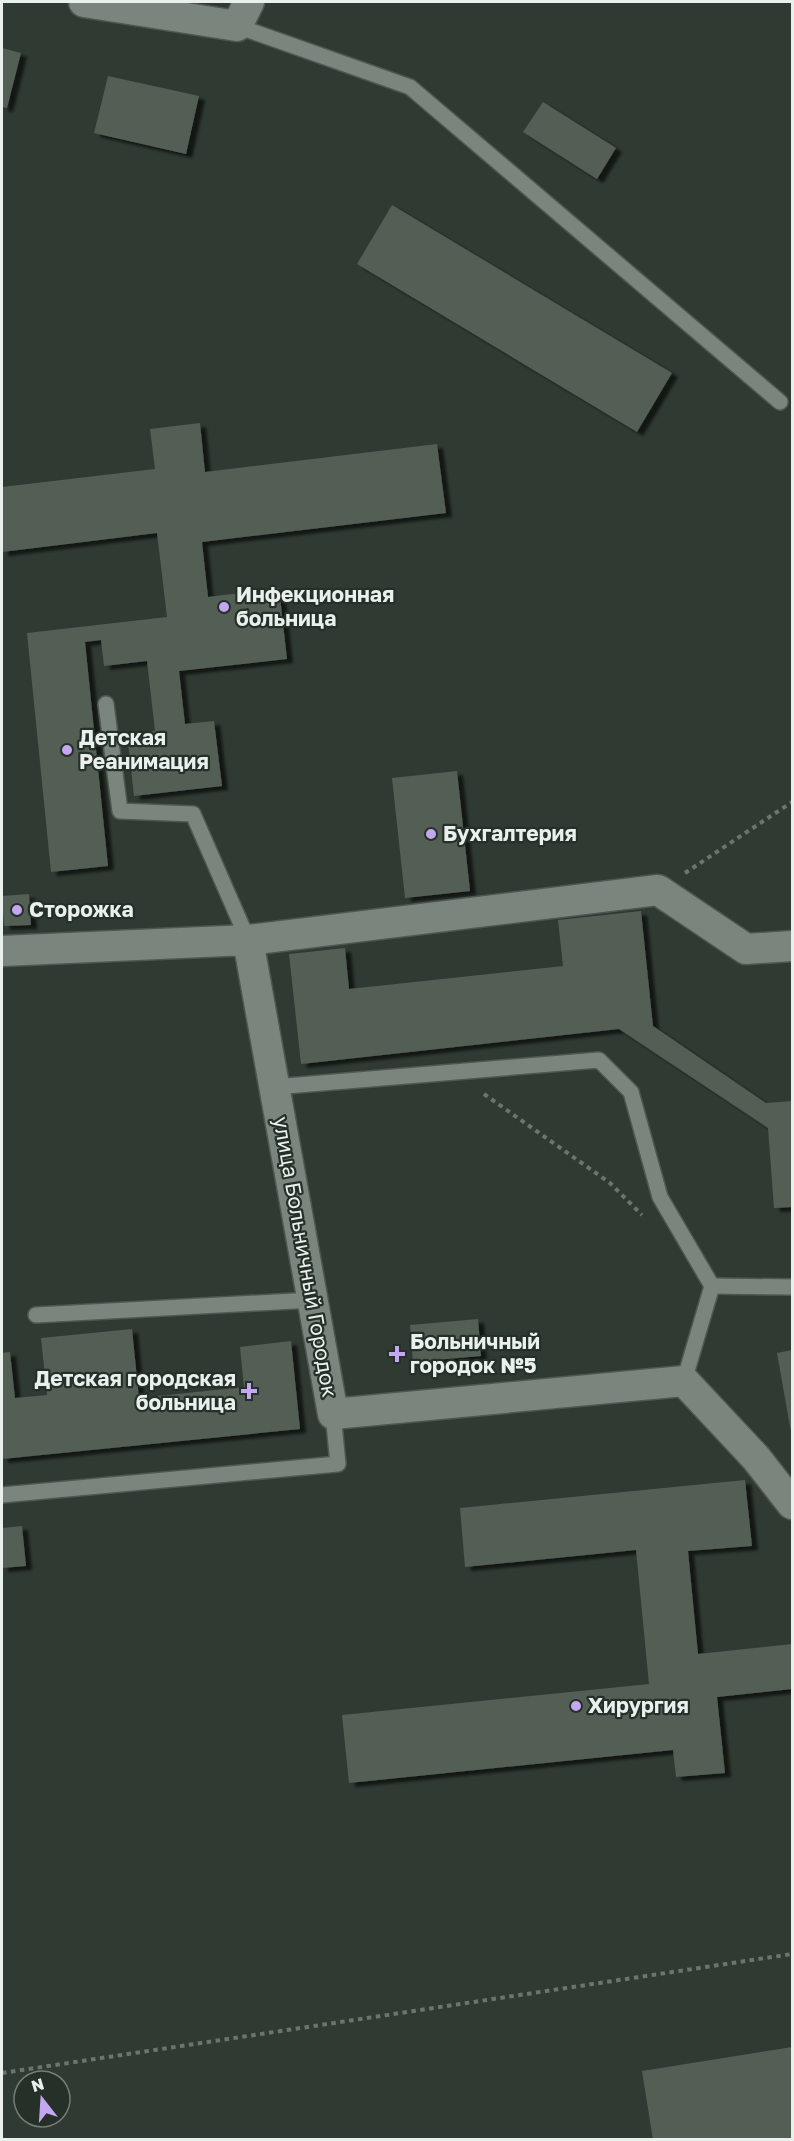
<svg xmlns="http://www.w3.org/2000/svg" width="794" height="2141" font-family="'Golos Text',sans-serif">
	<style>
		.building { fill: #525e55; filter: url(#shadow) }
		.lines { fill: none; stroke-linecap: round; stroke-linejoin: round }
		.lane-casing { stroke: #4e5751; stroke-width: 18 }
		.street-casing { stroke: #4e5751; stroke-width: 33 }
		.path { stroke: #6b756e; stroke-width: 4; stroke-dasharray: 4.5 4.5; stroke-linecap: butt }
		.lane { stroke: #7a867d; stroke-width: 15 }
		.street { stroke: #7a867d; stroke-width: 30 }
		.poi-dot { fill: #c4a7f1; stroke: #253028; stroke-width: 2 }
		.labels { text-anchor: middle; stroke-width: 4.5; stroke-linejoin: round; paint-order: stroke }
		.poi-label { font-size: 21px; font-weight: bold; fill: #eaf1ec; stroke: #253028; text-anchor: start }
		.street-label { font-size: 21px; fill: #eaf1ec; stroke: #253028 }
	</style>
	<defs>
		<filter id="shadow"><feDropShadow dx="6" dy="4" stdDeviation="1.5" flood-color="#0009"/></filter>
	</defs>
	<rect width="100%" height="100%" fill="#2f3a32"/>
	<g class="building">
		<path d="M2 48 21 53 7 108 2 107Z"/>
		<path d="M108 76 199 96 186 154 94 133Z"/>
		<path d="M543 102 616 148 597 179 523 132Z"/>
		<path d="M392 205 672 373 637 432 357 264Z"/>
		<path d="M200 423 205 472 437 444 446 513 202 542 208 597 279 588 287 659 179 671 185 724 214 721 222 786 134 796 127 734 155 731 147 661 104 666 101 640 85 642 108 866 51 872 27 633 167 617 157 533 2 552V487L155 469 150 429Z"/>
		<path d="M457 771 470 891 405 898 392 778Z"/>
		<path d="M29 894 31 925 4 926 2 896Z"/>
		<path d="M641 911 653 1026 766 1103 792 1101V1207L774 1208 768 1128 619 1029 301 1064 289 954 345 948 349 989 563 966 558 920Z"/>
		<path d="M478 1319 481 1356 413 1362 410 1325Z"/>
		<path d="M132 1329 139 1398 244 1387 240 1347 291 1341 300 1429 2 1459V1353L10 1352 15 1398 47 1395 41 1338Z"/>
		<path d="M792 1350V1432H791L777 1353Z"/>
		<path d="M745 1480 752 1546 688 1551 698 1654 792 1644V1689L717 1697 725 1773 676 1777 673 1750 349 1783 342 1715 649 1684 636 1550 465 1567 460 1508Z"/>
		<path d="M22 1526 26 1566 2 1568V1528Z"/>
		<path d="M792 2047V2140H653L642 2071Z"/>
	</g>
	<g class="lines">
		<defs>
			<g id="lane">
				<path d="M237 26 410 87 780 402"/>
				<path d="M106 704 120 811 193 814 248 940"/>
				<path d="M274 1087 599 1060 631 1092 660 1197 712 1286 684 1381"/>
				<path d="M712 1286 792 1287"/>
				<path d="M36 1315 312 1300"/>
				<path d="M2 1495 338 1464 333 1414"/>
			</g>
			<g id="street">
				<path d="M84 2 237 26 249 2"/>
				<path d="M248 940 658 890 746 949 792 946"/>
				<path d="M2 951 248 940 333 1414 684 1381 756 1458 792 1504"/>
			</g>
		</defs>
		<use href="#lane" class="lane-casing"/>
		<use href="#street" class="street-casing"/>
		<g class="path">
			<path d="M685 873 792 802"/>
			<path d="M484 1094 610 1183 642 1215"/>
			<path d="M2 2073 792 1954"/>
		</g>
		<use href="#lane" class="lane"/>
		<use href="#street" class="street"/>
	</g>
	<g class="poi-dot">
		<circle cx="224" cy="607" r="6"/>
		<circle cx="67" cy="750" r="6"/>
		<circle cx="431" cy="834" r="6"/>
		<circle cx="17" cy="910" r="6"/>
		<path d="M394 1345h6v6h6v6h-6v6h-6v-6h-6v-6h6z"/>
		<path d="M246 1382h6v6h6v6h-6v6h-6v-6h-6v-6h6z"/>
		<circle cx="576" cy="1706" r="6"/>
	</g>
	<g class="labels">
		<g class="poi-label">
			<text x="236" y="602">Инфекционная<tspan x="236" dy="24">больница</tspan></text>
			<text x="79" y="745">Детская<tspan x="79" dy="24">Реанимация</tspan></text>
			<text x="443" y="841">Бухгалтерия</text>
			<text x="29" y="917">Сторожка</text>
			<text x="410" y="1349">Больничный<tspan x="410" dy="24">городок №5</tspan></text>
			<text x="236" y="1386" text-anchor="end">Детская городская<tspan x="236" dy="24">больница</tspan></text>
			<text x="588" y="1713">Хирургия</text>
		</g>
		<g class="street-label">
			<text transform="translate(305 1257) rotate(80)" y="7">улица Больничный Городок</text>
		</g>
	</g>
	<rect width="794" height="2141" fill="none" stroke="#eaf1ec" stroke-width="6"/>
	<g transform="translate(42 2099) rotate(343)"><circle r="28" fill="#253028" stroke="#747d76" stroke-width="1.5"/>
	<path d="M0-4.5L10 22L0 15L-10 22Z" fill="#c4a7f1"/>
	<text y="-9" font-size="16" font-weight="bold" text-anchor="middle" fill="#eaf1ec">N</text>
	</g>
</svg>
